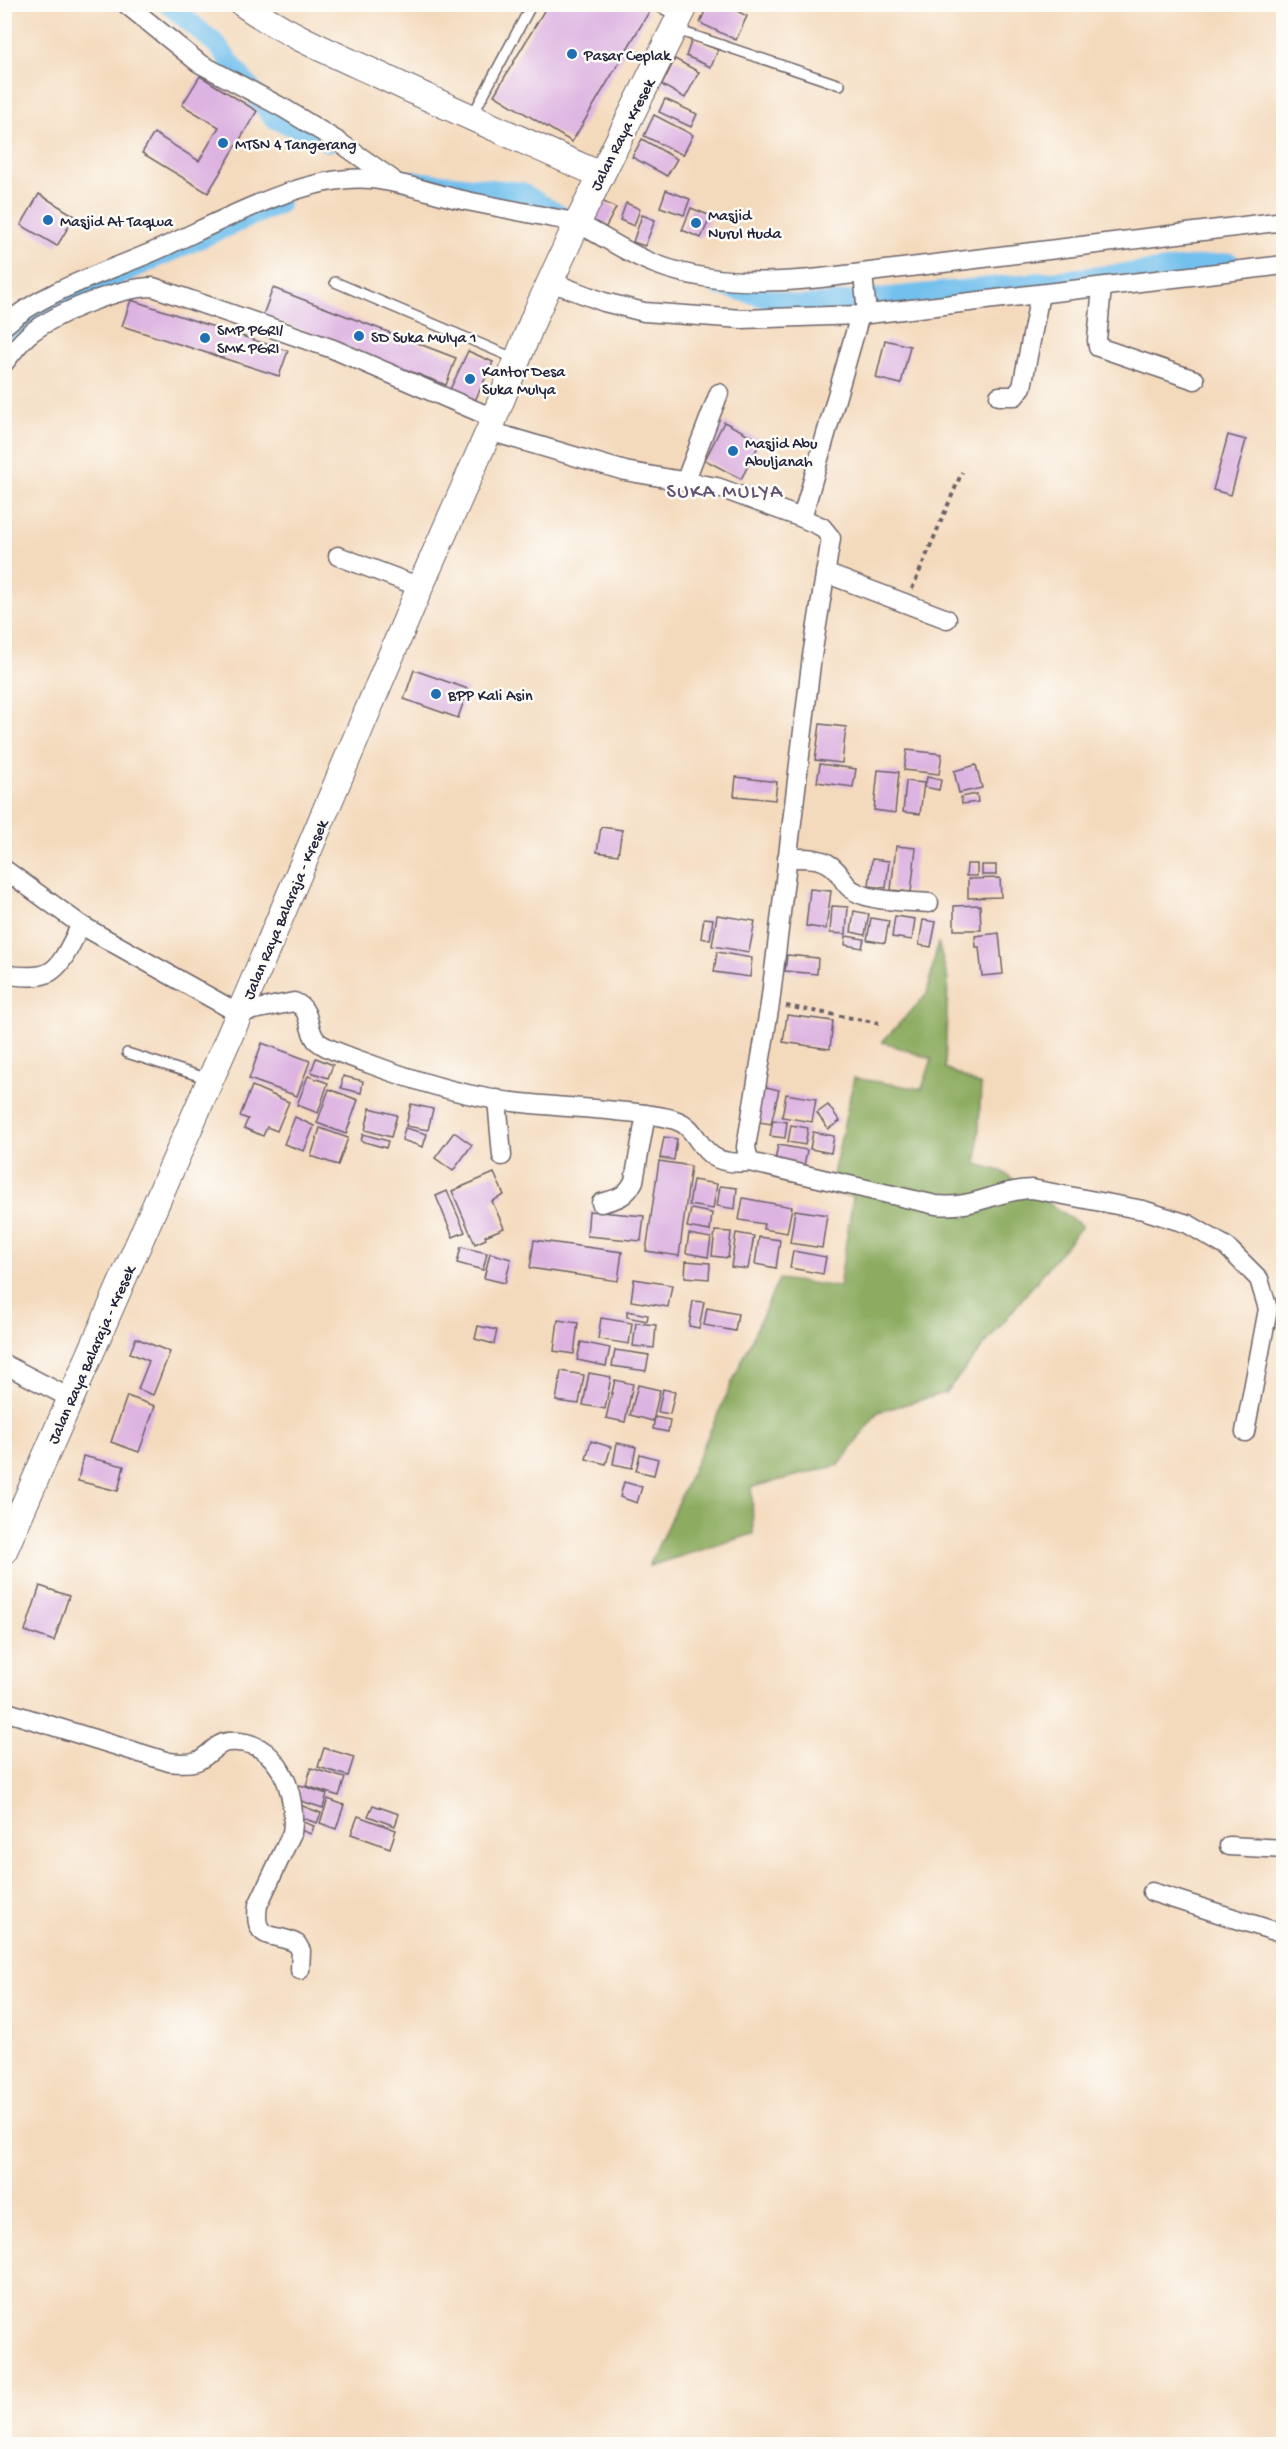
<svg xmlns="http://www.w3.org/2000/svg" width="1288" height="2449" font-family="'Gochi Hand',sans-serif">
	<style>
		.forest { fill: #8dac60; stroke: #58674e; stroke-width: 1.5 }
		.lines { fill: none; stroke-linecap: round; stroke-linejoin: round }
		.canal { stroke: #72c0ed; stroke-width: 20 }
		.building { fill: #ddb3e1 }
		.lane-casing { stroke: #6c6268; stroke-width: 12 }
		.street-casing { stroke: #6c6268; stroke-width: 21 }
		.secondary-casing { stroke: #6c6268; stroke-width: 28 }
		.path { stroke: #6c6268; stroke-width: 4; stroke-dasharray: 4.5 4.5; stroke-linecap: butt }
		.lane { stroke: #fff; stroke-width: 9 }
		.street { stroke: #fff; stroke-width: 18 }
		.secondary { stroke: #fff; stroke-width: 26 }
		.poi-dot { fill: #1f6fb2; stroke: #fdfcf7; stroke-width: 2 }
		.labels { text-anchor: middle; stroke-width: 5; stroke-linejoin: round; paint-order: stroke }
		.poi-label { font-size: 16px; fill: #22223b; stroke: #fdfcf7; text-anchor: start }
		.street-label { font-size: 16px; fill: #22223b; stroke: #fdfcf7 }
		.quarter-label { font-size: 20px; letter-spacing: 1.5px; fill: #635575; stroke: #fdfcf7 }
	</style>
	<rect width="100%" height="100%" fill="#fdfcf7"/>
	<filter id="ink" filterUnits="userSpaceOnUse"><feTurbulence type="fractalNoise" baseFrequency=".0167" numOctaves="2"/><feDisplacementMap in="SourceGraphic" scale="12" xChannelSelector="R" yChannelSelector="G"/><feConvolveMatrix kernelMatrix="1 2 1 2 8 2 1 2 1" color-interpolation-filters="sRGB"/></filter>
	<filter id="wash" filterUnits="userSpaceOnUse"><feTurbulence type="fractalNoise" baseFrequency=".008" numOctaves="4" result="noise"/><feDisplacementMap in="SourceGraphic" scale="24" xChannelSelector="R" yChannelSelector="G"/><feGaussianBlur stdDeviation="1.35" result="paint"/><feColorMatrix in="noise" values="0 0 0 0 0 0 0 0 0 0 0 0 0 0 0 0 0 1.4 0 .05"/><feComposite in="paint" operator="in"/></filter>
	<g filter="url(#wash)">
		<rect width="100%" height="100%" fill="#f4dabd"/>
		<path class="forest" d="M938 942 948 980 945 1068 981 1086 977 1164 1001 1171 1082 1226 945 1393 878 1412 839 1465 752 1487 753 1534 649 1566 779 1279 839 1287 853 1197 829 1193 854 1078 922 1089 932 1059 882 1042 927 994Z"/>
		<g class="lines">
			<g class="canal">
				<path d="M168 4 217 45 273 118 329 142"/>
				<path d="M405 180 521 192 568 220"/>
				<path d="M718 285 799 306 1230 263"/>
				<path d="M4 348C17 312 234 225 279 204"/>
			</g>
		</g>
		<g id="blocks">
			<g class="building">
				<path d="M548 4H636L649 12 572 142 494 95Z"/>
				<path d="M708 4H723L747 16 736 40 700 23Z"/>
				<path d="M692 39 718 50 711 67 686 56Z"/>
				<path d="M675 59 699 72 685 98 662 85Z"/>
				<path d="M200 76 257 111 208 193 142 153 154 133 199 161 219 127 182 105Z"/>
				<path d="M665 99 697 114 691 127 659 112Z"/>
				<path d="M654 115 693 135 683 155 644 136Z"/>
				<path d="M642 139 677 159 667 176 632 157Z"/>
				<path d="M666 190 690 199 684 215 660 207Z"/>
				<path d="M39 194 75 216 57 246 21 225Z"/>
				<path d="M596 198 616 208 603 232 583 221Z"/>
				<path d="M626 203 640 209 634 226 620 220Z"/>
				<path d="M691 208 711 216 701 238 682 230Z"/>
				<path d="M642 215 655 220 645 246 633 242Z"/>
				<path d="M273 288 456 358 446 385 263 315Z"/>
				<path d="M131 300 288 351 279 376 122 326Z"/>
				<path d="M885 340 910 346 901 384 876 378Z"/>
				<path d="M468 351 493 362 472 407 447 396Z"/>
				<path d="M724 422 761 441 741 479 705 460Z"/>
				<path d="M1228 435 1246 440 1231 495 1213 490Z"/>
				<path d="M414 670 468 689 458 718 404 699Z"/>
				<path d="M820 724 846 727 842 763 815 760Z"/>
				<path d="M907 750 942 754 939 774 904 770Z"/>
				<path d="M820 764 856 769 853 787 817 782Z"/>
				<path d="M976 765 982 788 959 793 954 771Z"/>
				<path d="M878 770 899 772 895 813 874 810Z"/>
				<path d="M736 777 777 782 775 800 734 796Z"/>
				<path d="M927 777 941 780 939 790 925 787Z"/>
				<path d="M906 781 924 783 920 814 903 812Z"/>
				<path d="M977 794 978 802 962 804 961 797Z"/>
				<path d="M601 827 622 830 618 855 597 852Z"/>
				<path d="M896 846 916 848 911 892 891 890Z"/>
				<path d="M872 859 889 861 886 888 869 886Z"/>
				<path d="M967 864H977V876H966Z"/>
				<rect x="982" y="865" width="14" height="10"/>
				<path d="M1000 878 1001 897 968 898V879Z"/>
				<path d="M810 889 831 891 826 929 806 926Z"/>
				<path d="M980 905 981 930H954V906Z"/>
				<path d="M832 906 848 907 846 934 830 933Z"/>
				<path d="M854 911 869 914 865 935 851 932Z"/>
				<path d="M717 915 755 921 749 952 712 946Z"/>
				<path d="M895 916 915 919 912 940 892 937Z"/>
				<path d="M704 918 713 919 710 940 701 938Z"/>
				<path d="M871 918 889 921 885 943 867 940Z"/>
				<path d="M923 920 936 922 931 947 919 945Z"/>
				<path d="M999 933 1003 974 982 976 979 947H976L975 936Z"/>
				<path d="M846 936 864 939 862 948 845 945Z"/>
				<path d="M717 952 752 958 750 977 714 972Z"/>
				<path d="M787 955 818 958 817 974 785 971Z"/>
				<path d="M787 1015 833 1021 830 1049 783 1042Z"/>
				<path d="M262 1043 310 1061 297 1096 249 1079Z"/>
				<path d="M316 1058 333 1065 328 1078 311 1072Z"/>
				<path d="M308 1076 328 1083 318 1113 297 1105Z"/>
				<path d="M343 1076 363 1081 361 1093 341 1088Z"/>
				<path d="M252 1086 289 1102 277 1131 267 1127 263 1136 244 1128 248 1119 240 1116Z"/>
				<path d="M762 1086 779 1090 771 1124 754 1121Z"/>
				<path d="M329 1089 358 1100 346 1134 317 1123Z"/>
				<path d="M786 1094 816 1099 812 1122 782 1117Z"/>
				<path d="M411 1104 433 1109 428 1130 406 1126Z"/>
				<path d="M828 1105 840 1121 828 1129 817 1113Z"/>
				<path d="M370 1108 397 1115 391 1137 365 1130Z"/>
				<path d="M295 1117 314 1126 304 1151 284 1144Z"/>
				<path d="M773 1120 787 1122 785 1138 770 1136Z"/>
				<path d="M791 1125 808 1128 805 1145 788 1142Z"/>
				<path d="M320 1128 348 1138 338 1165 311 1156Z"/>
				<path d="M405 1128 427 1134 423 1147 402 1140Z"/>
				<path d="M454 1132 472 1145 453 1171 435 1158Z"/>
				<path d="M813 1132 834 1136 831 1153 810 1149Z"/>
				<path d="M363 1134 388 1141 386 1148 361 1141Z"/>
				<path d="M664 1137 677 1139 674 1160 660 1158Z"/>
				<path d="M778 1145 807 1150 804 1166 775 1161Z"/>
				<path d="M659 1161 691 1166 679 1256 646 1251Z"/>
				<path d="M494 1173 504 1195 492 1201 504 1228 485 1236 486 1239 475 1244 452 1191Z"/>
				<path d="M693 1180 717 1184 713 1209 689 1205Z"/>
				<path d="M720 1186 737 1188 735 1209 717 1206Z"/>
				<path d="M447 1191 465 1232 453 1237 436 1196Z"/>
				<path d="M743 1198 792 1207 787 1233 763 1229 764 1224 739 1220Z"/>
				<path d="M691 1209 712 1213 710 1231 687 1227Z"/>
				<path d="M795 1210 827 1215 822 1248 790 1243Z"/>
				<path d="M589 1211 644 1216 641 1241 587 1236Z"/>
				<path d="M715 1231 731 1232 728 1258 712 1256Z"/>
				<path d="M736 1233 754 1236 748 1269 731 1267Z"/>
				<path d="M689 1234 711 1238 708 1257 686 1253Z"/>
				<path d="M759 1237 780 1240 776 1268 755 1264Z"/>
				<path d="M534 1240 622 1252 618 1281 530 1268Z"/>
				<path d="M461 1247 487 1253 483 1270 457 1263Z"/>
				<path d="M793 1251 826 1257 823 1274 790 1268Z"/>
				<path d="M490 1253 511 1259 505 1283 484 1278Z"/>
				<path d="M686 1261 710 1263 709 1279 685 1277Z"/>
				<path d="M634 1279 672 1285 668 1307 631 1301Z"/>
				<path d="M693 1301 704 1302 699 1328 689 1326Z"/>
				<path d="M707 1308 738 1314 735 1331 704 1325Z"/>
				<path d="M627 1311 648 1315 647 1321 627 1317Z"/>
				<path d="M601 1318 632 1323 629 1344 598 1339Z"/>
				<path d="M558 1320 578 1323 574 1354 554 1351Z"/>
				<path d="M636 1323 656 1325 654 1348 633 1346Z"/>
				<path d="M478 1326 497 1330 494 1344 475 1339Z"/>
				<path d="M136 1338 170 1352 153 1395 138 1389 149 1361 130 1353Z"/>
				<path d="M581 1342 610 1348 606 1366 577 1360Z"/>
				<path d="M615 1350 649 1355 646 1371 612 1366Z"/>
				<path d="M561 1371 584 1375 579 1404 556 1401Z"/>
				<path d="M589 1373 611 1377 605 1409 583 1405Z"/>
				<path d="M615 1380 633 1384 625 1422 606 1418Z"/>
				<path d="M638 1385 660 1390 653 1421 630 1415Z"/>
				<path d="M663 1389 675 1392 670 1414 658 1412Z"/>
				<path d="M127 1396 155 1406 139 1452 111 1442Z"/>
				<path d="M655 1417 670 1420 668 1432 653 1429Z"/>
				<path d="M591 1441 611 1447 606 1464 586 1459Z"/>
				<path d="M617 1443 636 1447 632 1468 613 1464Z"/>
				<path d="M640 1454 658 1459 654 1475 636 1471Z"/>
				<path d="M83 1456 124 1466 118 1491 78 1481Z"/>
				<path d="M624 1482 642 1487 637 1503 620 1497Z"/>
				<path d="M40 1586 69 1596 54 1641 25 1631Z"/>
				<path d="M324 1748 354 1757 348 1776 318 1767Z"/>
				<path d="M311 1768 345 1778 339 1796 306 1786Z"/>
				<path d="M300 1785 327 1794 323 1808 295 1799Z"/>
				<path d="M328 1799 344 1805 336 1829 320 1823Z"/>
				<path d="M300 1805 321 1813 317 1823 296 1816Z"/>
				<path d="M373 1805 399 1814 395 1826 368 1816Z"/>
				<path d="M358 1816 396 1830 390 1848 351 1834Z"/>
				<path d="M297 1820 314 1826 311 1834 295 1828Z"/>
			</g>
		</g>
	</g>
	<g filter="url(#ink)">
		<use href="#blocks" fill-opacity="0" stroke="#6c6268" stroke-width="1.5"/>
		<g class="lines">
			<defs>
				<g id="lane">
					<path d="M655 4 677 17"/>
					<path d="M677 30 840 85"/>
					<path d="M472 116 532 4"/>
					<path d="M335 282 516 359"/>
					<path d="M127 1053 209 1079"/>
				</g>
				<g id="street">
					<path d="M126 4 199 63 285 109 339 142 392 179"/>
					<path d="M863 274 867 313"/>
					<path d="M551 282 604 302 644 312 742 319 860 315 1284 265"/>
					<path d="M1102 287 1097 340 1098 347 1195 380"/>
					<path d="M4 326C44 289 117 269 166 246 223 220 308 173 371 179 406 182 438 196 472 202 498 207 523 212 548 217 558 219 570 220 579 224 605 237 628 254 655 264 706 284 767 284 821 278L1284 221"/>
					<path d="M4 363C13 352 21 340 32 332 59 312 120 287 153 287L333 349 493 418"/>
					<path d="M999 396H1015L1022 387 1040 294"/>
					<path d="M489 431 625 471 717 487 802 518 822 527 831 538 812 656 770 1004 746 1147 749 1162"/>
					<path d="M685 482 719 393"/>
					<path d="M802 518 860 315"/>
					<path d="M338 556 420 587"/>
					<path d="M825 573 947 619"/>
					<path d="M787 858C804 858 824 856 836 870 843 877 844 886 854 891 872 902 908 901 929 903"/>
					<path d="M4 869 81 925 238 1013 294 1002C312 1009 306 1027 316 1040 324 1049 357 1059 370 1064 410 1079 455 1093 498 1100 537 1106 577 1107 616 1111 635 1113 656 1114 675 1120 705 1129 694 1168 749 1162L936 1205C975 1209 996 1190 1032 1189L1143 1210 1188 1224 1227 1247 1259 1279 1268 1309 1245 1432"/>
					<path d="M4 974C58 983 58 968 81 925"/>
					<path d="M497 1099 502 1156"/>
					<path d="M601 1203C617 1199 626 1197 634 1181L646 1114"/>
					<path d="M4 1364 70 1398"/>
					<path d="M4 1711 169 1762C178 1763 189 1764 197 1761 208 1757 216 1743 228 1742 278 1737 298 1793 292 1833L258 1905C252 1945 277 1931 297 1944L301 1951 300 1970"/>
					<path d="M1229 1846 1284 1849"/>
					<path d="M1152 1892 1271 1930 1282 1931 1284 1929"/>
				</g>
				<g id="secondary">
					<path d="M243 4C284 33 331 53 377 74 451 109 526 142 601 175"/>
					<path d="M4 1551 247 996 420 587 489 431 535 315 573 232 686 4"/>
				</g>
			</defs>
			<use href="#lane" class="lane-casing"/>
			<use href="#street" class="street-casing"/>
			<use href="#secondary" class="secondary-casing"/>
			<g class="path">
				<path d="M912 589 962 472"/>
				<path d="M786 1006 879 1023"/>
			</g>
			<use href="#lane" class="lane"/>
			<use href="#street" class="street"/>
			<use href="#secondary" class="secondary"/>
		</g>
	</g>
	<g class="poi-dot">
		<circle cx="572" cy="54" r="6"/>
		<circle cx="223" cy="143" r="6"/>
		<circle cx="48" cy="220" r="6"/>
		<circle cx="696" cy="223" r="6"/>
		<circle cx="359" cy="336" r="6"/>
		<circle cx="205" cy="338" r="6"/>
		<circle cx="470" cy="379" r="6"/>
		<circle cx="733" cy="451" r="6"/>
		<circle cx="436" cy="694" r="6"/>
	</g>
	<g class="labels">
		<g class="poi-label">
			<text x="584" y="60">Pasar Ceplak</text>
			<text x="235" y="149">MTSN 4 Tangerang</text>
			<text x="708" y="220">Masjid<tspan x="708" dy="18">Nurul Huda</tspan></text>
			<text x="60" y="226">Masjid At Taqwa</text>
			<text x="217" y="335">SMP PGRI/<tspan x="217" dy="18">SMK PGRI</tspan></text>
			<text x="371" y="342">SD Suka Mulya 1</text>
			<text x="482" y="376">Kantor Desa<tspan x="482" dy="18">Suka Mulya</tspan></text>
			<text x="745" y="448">Masjid Abu<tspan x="745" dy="18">Abuljanah</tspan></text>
			<text x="448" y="700">BPP Kali Asin</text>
		</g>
		<g class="street-label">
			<text transform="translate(621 134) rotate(-63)" y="6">Jalan Raya Kresek</text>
			<text transform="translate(284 909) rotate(-67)" y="6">Jalan Raya Balaraja - Kresek</text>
			<text transform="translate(90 1354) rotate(-66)" y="6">Jalan Raya Balaraja - Kresek</text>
		</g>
		<g class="quarter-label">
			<text x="725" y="497">SUKA MULYA</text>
		</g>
	</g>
	<rect width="1288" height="2449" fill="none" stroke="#fdfcf7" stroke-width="24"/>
</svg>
